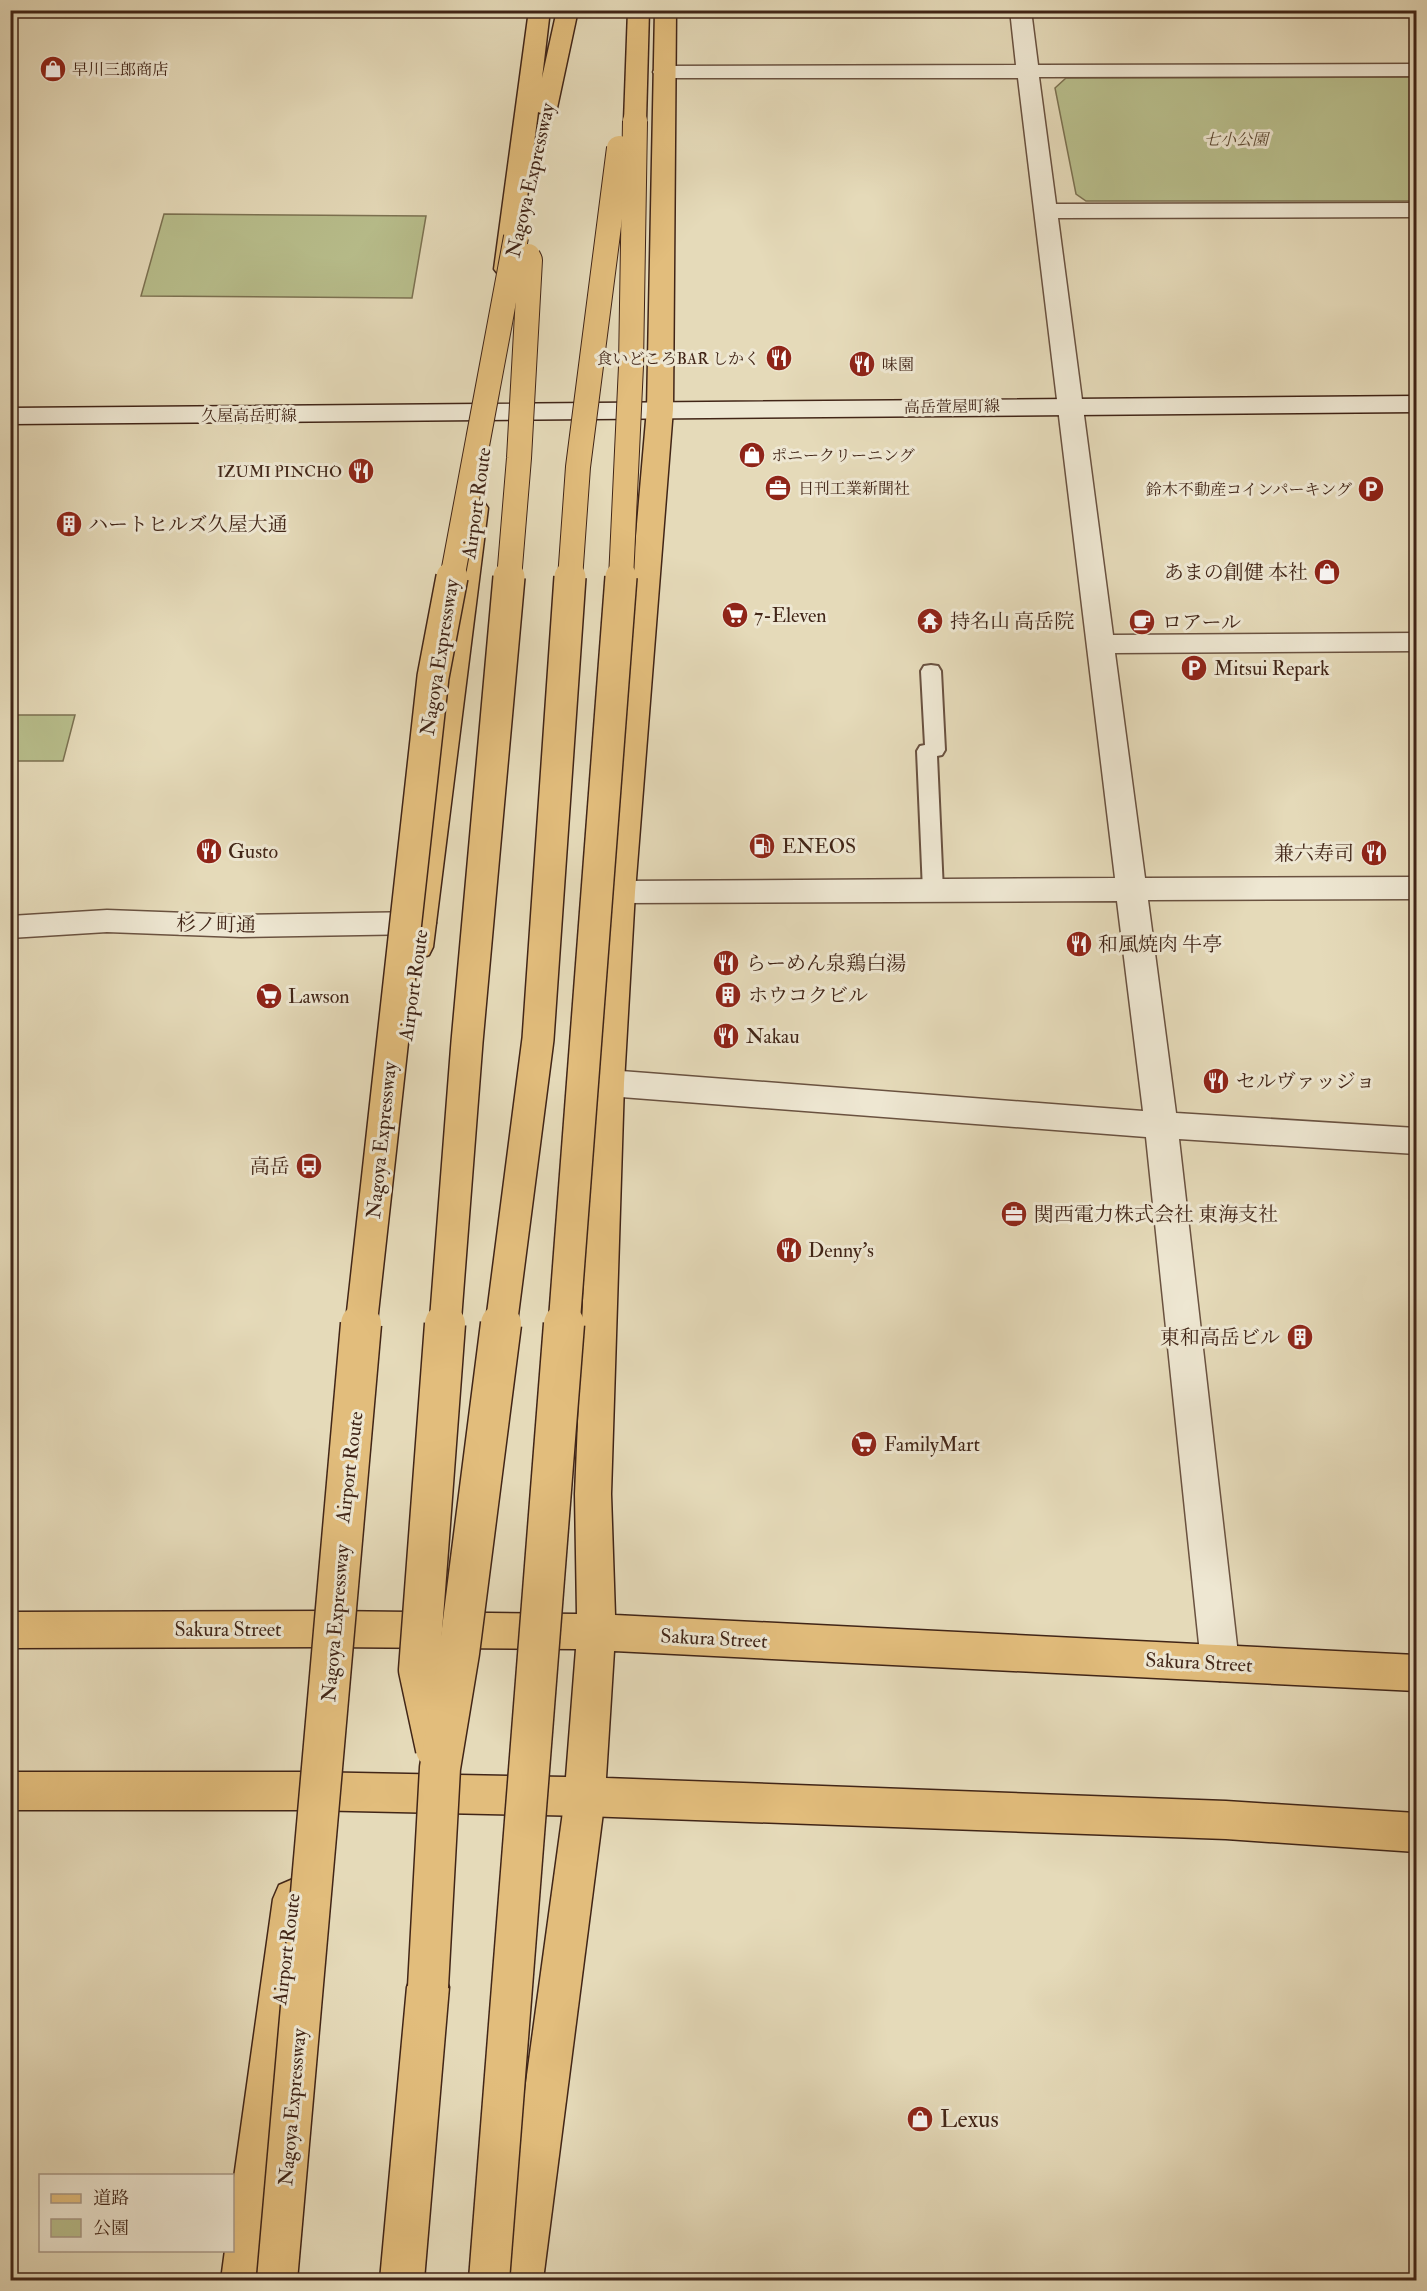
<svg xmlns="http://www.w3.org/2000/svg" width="1427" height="2291" font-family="'IM FELL Double Pica','Noto Serif JP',serif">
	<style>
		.green { fill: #b8be8c; stroke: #7c7252; stroke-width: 1.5 }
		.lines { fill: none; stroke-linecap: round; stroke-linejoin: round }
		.lane-casing { stroke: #6a5240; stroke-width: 4 }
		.street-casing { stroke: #6a5240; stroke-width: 3 }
		.secondary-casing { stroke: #412517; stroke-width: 3 }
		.primary-casing { stroke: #412517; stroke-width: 3 }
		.highway-casing { stroke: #412517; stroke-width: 3 }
		.lane { fill: #eee7d2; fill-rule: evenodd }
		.street { fill: #eee7d2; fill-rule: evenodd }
		.secondary { fill: #eee7d2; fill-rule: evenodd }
		.primary { fill: #e2bd7c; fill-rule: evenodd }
		.highway { fill: #e2bd7c; fill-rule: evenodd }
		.highway-bridge-far2-casing { stroke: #412517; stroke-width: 26; stroke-linecap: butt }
		.highway-bridge-far1-casing { stroke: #412517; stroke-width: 34; stroke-linecap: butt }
		.highway-bridge-casing { stroke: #412517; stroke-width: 43; stroke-linecap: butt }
		.highway-bridge-far2 { stroke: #e2bd7c; stroke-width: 24 }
		.highway-bridge-far1 { stroke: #e2bd7c; stroke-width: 31 }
		.highway-bridge { stroke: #e2bd7c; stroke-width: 40 }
		.labels { text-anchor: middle; stroke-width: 6; stroke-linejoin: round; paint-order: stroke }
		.far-poi-label { font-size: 16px; fill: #412517; stroke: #eee7d2; text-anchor: start }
		.far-park-label { font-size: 16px; font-style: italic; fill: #5f4b34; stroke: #eee7d2 }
		.far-street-label { font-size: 16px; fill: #412517; stroke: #eee7d2 }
		.street-label { font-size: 20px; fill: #412517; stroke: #eee7d2 }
		.poi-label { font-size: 20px; fill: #412517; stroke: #eee7d2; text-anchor: start }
		.near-poi-label { font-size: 24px; fill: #412517; stroke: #eee7d2; text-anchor: start }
	</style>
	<rect width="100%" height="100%" fill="#e5dab9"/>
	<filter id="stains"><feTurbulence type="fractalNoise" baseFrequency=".00333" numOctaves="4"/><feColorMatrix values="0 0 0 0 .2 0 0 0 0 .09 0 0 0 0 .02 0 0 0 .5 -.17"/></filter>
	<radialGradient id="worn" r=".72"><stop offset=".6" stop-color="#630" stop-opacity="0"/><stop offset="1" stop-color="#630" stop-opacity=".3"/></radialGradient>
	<g class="green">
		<path d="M1416 77V201H1086L1076 194 1055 88 1066 78Z"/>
		<path d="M164 214 426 216 412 298 141 296Z"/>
		<path d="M11 715H75L63 761H11Z"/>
	</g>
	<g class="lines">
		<defs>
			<path id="lane" d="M931 665 938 666 941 671 945 750 942 755 937 756 943 891 940 896 933 899 926 896 923 891 917 751 920 746 925 745 921 671 924 666Z"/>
			<g id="street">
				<path d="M1010 10H1031L1038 65 1416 64V76L1039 77 1056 204 1416 203V217L1058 218 1113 635 1416 633V651L1115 653 1145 878 1416 877V899L1148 900 1176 1113 1416 1128V1154L1179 1139 1239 1663 1234 1676 1220 1681 1206 1676 1201 1663 1146 1137 608 1096 597 1092 592 1083 597 1074 608 1070 1143 1111 1117 901 620 903 609 900 605 892 609 884 620 881 1115 878 1018 78H664L656 77 653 72 656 67 664 66 1016 65Z"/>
				<path d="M107 910 241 915 421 912 432 915 436 923 432 931 421 934 241 937 107 932 10 938V916Z"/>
			</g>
			<path id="secondary" d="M1416 396V412L10 424V408Z"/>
			<g id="primary">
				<path d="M585 1778 599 1783 605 1797 543 2280H499L565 1797 571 1783Z"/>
				<path d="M293 1879 307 1885 313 1899 265 2280H221L225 2250H232V2192L273 1899 279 1885Z"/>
			</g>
			<g id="highway">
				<path d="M529 10H550L542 78 557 10H578L557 108 554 113 546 115 538 112 518 269 514 274 506 276 498 274 494 269Z"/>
				<path d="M628 10H649L646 121 643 126 635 128 627 126 624 121Z"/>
				<path d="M655 10H676L673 409 635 892 624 1083 611 1494 615 1615 1416 1655V1691L614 1651 606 1778 1226 1801 1416 1813V1852L1226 1839 585 1816 307 1810H10V1772H307L566 1777 576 1649 328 1647 10 1648V1612L328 1611 577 1614 575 1494 592 1083 605 892 647 409Z"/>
				<path d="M475 500 484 502 488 508 433 947 429 955 418 959 407 955 403 947 462 508 466 502Z"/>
				<path d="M428 1966 443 1972 449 1987 424 2280H380L407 1987 413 1972Z"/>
			</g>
		</defs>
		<use href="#lane" class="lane-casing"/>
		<use href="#street" class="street-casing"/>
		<use href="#secondary" class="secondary-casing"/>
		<use href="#primary" class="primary-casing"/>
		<use href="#highway" class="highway-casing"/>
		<use href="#lane" class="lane"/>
		<use href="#street" class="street"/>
		<use href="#secondary" class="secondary"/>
		<use href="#primary" class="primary"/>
		<use href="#highway" class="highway"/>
		<defs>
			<g id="highway-bridge-far2">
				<path d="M452 579 516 237"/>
				<path d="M509 579 519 458 530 260 528 256"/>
				<path d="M570 579 578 467 619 148"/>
				<path d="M621 579 631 366 635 121"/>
			</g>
			<g id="highway-bridge-far1">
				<path d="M361 1326 433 677 452 577"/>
				<path d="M445 1326 467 1042 509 577"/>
				<path d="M501 1326 538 1039 570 577"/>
				<path d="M564 1326 621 577"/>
			</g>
			<g id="highway-bridge">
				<path d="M436 1749 419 1670 445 1324"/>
				<path d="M428 1987 440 1768 459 1653 501 1324"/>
				<path d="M277 2280 361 1324"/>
				<path d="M489 2280 564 1324"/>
			</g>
		</defs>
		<use href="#highway-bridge-far2" class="highway-bridge-far2-casing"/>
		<use href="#highway-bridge-far1" class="highway-bridge-far1-casing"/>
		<use href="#highway-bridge" class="highway-bridge-casing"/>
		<use href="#highway-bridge-far2" class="highway-bridge-far2"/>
		<use href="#highway-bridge-far1" class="highway-bridge-far1"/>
		<use href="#highway-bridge" class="highway-bridge"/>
	</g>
	<defs>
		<symbol id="shop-disc" viewBox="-11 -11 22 22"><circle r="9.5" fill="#8f2418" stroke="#eee7d2"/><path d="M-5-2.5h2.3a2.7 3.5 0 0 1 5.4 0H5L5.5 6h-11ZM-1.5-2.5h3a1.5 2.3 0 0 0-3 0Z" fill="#fff"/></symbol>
		<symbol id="restaurant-disc" viewBox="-11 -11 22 22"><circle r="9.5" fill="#8f2418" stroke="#eee7d2"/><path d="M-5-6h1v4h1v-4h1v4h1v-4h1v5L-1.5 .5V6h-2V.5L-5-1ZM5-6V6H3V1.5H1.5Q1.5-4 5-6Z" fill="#fff"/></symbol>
		<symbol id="office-disc" viewBox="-11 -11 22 22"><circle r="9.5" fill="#8f2418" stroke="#eee7d2"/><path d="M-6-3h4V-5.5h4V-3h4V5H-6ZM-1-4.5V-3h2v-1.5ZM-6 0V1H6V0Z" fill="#fff"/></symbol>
		<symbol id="parking-disc" viewBox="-11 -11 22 22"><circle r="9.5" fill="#8f2418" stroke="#eee7d2"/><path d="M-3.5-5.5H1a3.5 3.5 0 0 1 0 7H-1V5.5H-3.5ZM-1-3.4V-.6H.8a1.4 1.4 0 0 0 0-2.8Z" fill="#fff"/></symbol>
		<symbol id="building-disc" viewBox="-11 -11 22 22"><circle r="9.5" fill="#8f2418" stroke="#eee7d2"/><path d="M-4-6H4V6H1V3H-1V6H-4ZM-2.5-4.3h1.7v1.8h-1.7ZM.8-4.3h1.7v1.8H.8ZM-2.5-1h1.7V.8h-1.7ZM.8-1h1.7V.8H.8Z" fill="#fff"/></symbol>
		<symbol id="supermarket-disc" viewBox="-11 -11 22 22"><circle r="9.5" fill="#8f2418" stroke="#eee7d2"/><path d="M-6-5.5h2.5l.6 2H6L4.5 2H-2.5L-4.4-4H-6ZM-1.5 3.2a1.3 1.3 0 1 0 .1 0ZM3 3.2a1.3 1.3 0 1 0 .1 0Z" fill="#fff"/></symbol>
		<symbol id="temple-disc" viewBox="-11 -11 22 22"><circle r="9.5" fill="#8f2418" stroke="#eee7d2"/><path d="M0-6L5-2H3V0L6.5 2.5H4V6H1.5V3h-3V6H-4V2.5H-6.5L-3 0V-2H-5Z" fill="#fff"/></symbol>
		<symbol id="cafe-disc" viewBox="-11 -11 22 22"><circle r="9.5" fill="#8f2418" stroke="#eee7d2"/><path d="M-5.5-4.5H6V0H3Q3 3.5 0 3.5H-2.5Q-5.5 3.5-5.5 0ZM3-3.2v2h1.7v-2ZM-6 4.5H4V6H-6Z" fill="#fff"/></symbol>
		<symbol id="fuel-disc" viewBox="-11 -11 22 22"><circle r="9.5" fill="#8f2418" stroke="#eee7d2"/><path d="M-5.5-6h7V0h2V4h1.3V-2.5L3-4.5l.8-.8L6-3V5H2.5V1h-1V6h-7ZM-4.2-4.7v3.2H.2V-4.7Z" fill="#fff"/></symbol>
		<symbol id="bus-disc" viewBox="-11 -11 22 22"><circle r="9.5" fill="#8f2418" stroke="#eee7d2"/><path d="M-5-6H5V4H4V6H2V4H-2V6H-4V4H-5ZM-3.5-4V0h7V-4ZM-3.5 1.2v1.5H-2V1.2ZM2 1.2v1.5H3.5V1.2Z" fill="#fff"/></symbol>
	</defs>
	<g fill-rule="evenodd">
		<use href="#shop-disc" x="38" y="54" width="30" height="30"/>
		<use href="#restaurant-disc" x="764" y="343" width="30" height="30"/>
		<use href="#restaurant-disc" x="847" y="349" width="30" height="30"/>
		<use href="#shop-disc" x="737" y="440" width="30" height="30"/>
		<use href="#restaurant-disc" x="346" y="456" width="30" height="30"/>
		<use href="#office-disc" x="763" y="473" width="30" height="30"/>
		<use href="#parking-disc" x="1356" y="474" width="30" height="30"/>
		<use href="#building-disc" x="54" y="509" width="30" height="30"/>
		<use href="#shop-disc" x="1312" y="557" width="30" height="30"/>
		<use href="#supermarket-disc" x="720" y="600" width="30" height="30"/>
		<use href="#temple-disc" x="915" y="606" width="30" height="30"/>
		<use href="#cafe-disc" x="1127" y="607" width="30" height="30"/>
		<use href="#parking-disc" x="1179" y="653" width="30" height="30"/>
		<use href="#fuel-disc" x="747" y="831" width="30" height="30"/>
		<use href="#restaurant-disc" x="194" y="836" width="30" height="30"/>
		<use href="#restaurant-disc" x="1359" y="838" width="30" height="30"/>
		<use href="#restaurant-disc" x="1064" y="929" width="30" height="30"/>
		<use href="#restaurant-disc" x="711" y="948" width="30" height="30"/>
		<use href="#building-disc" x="713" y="980" width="30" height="30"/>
		<use href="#supermarket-disc" x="254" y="981" width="30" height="30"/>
		<use href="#restaurant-disc" x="711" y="1021" width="30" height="30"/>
		<use href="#restaurant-disc" x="1201" y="1066" width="30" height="30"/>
		<use href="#bus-disc" x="294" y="1151" width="30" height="30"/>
		<use href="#office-disc" x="999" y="1199" width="30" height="30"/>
		<use href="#restaurant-disc" x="774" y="1235" width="30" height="30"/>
		<use href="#building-disc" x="1285" y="1322" width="30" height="30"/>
		<use href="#supermarket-disc" x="849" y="1429" width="30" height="30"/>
		<use href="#shop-disc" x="905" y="2104" width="30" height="30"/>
	</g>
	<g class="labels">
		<g class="far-poi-label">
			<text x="72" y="75">早川三郎商店</text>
			<text x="760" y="364" text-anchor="end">食いどころBAR しかく</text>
			<text x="882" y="370">味園</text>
			<text x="771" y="461">ポニークリーニング</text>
			<text x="342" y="477" text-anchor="end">IZUMI PINCHO</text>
			<text x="798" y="494">日刊工業新聞社</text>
			<text x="1352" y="495" text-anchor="end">鈴木不動産コインパーキング</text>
		</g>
		<g class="far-park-label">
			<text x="1236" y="145">七小公園</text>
		</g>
		<g class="far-street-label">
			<text transform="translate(952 406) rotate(-1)" y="6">高岳萱屋町線</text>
			<text x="249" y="421">久屋高岳町線</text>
		</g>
		<g class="street-label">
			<text transform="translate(530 180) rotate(-77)" y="7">Nagoya Expressway</text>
			<text transform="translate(476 503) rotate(-82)" y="7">Airport Route</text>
			<text transform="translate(439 657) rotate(-81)" y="7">Nagoya Expressway</text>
			<text transform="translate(216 924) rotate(1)" y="7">杉ノ町通</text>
			<text transform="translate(413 985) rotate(-82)" y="7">Airport Route</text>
			<text transform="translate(381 1140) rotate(-84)" y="7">Nagoya Expressway</text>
			<text transform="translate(349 1467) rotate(-83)" y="7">Airport Route</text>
			<text transform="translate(335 1623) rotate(-85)" y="7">Nagoya Expressway</text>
			<text x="228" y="1636">Sakura Street</text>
			<text transform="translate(714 1638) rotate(3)" y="7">Sakura Street</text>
			<text transform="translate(1199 1662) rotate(3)" y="7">Sakura Street</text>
			<text transform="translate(286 1949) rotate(-83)" y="7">Airport Route</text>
			<text transform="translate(292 2107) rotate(-85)" y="7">Nagoya Expressway</text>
		</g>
		<g class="poi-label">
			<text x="88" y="531">ハートヒルズ久屋大通</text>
			<text x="1308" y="579" text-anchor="end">あまの創健 本社</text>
			<text x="754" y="622">7-Eleven</text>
			<text x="950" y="628">持名山 高岳院</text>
			<text x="1162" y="629">ロアール</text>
			<text x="1214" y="675">Mitsui Repark</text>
			<text x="782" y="853">ENEOS</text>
			<text x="228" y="858">Gusto</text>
			<text x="1354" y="860" text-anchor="end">兼六寿司</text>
			<text x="1098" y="951">和風焼肉 牛亭</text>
			<text x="746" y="970">らーめん泉鶏白湯</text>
			<text x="748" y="1002">ホウコクビル</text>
			<text x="288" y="1003">Lawson</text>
			<text x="746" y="1043">Nakau</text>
			<text x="1236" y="1088">セルヴァッジョ</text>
			<text x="290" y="1173" text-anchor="end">高岳</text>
			<text x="1034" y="1221">関西電力株式会社 東海支社</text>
			<text x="808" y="1257">Denny's</text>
			<text x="1280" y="1344" text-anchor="end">東和高岳ビル</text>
			<text x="884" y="1451">FamilyMart</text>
		</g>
		<g class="near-poi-label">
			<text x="940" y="2127">Lexus</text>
		</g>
	</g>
	<rect width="1427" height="2291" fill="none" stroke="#e5dab9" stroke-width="36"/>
	<rect x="12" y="12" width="1403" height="2267" fill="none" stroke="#412517" stroke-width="3"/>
	<rect x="18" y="18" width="1391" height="2255" fill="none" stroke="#412517" stroke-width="1.5"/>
	<rect x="39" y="2174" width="195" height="78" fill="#eee7d2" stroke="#a99987" stroke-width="1.5"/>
	<rect x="51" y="2194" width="30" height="9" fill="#e2bd7c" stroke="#a99987" stroke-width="1.5"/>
	<text x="93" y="2204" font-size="18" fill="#412517">道路</text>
	<rect x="51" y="2219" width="30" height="18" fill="#b8be8c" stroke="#a99987" stroke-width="1.5"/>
	<text x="93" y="2234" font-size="18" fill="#412517">公園</text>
	<rect width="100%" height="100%" filter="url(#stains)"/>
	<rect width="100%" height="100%" fill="url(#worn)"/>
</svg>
